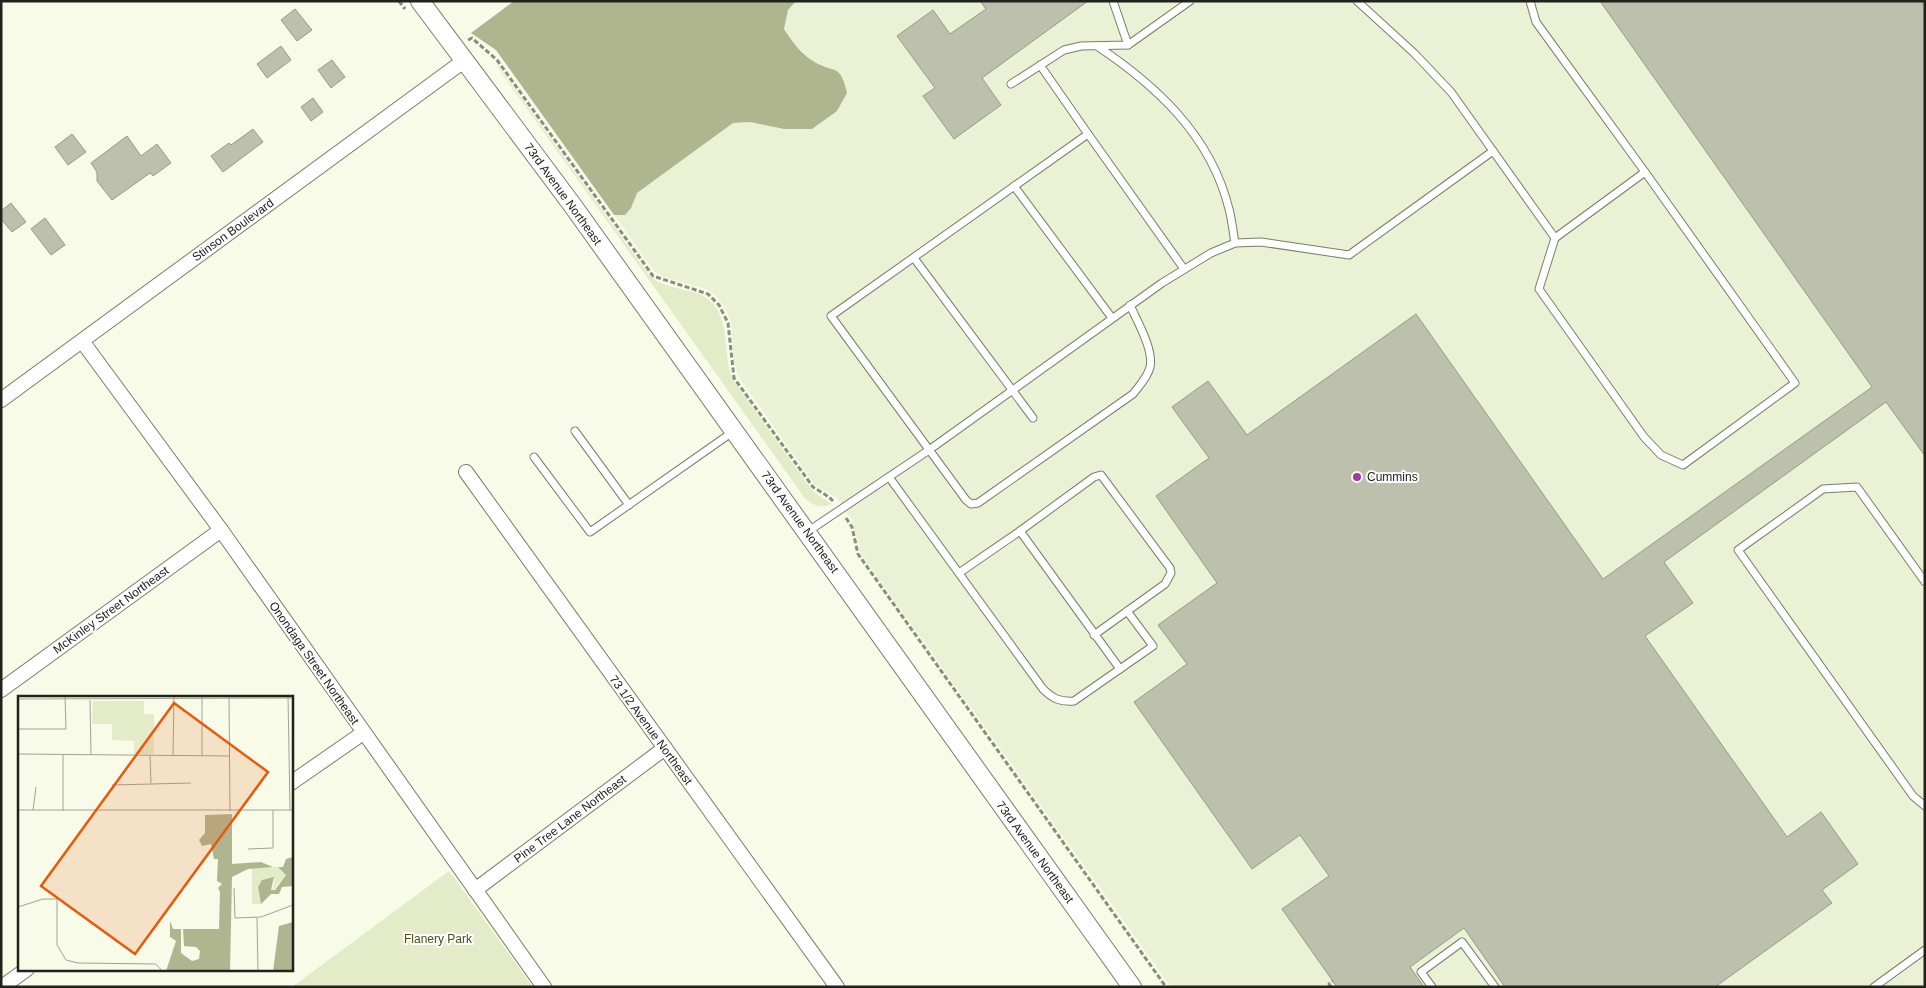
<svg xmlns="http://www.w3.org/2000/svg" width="1926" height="988" font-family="Helvetica,sans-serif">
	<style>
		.built { fill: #ebf1d5 }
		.green { fill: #e4ebc8 }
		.forest { fill: #afb68f }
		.building { fill: #bcc0ac; stroke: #969a87 }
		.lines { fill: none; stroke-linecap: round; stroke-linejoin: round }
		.service-casing { stroke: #7a7e6b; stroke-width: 9 }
		.minor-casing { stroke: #7a7e6b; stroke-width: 16 }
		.tertiary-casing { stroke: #7a7e6b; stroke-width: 20 }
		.path { stroke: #8b8d80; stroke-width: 3; stroke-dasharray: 5 2.5; stroke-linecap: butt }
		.service { stroke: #fff; stroke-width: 7 }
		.minor { stroke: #fff; stroke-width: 14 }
		.tertiary { stroke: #fff; stroke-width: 18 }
		.poi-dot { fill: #9f3ba1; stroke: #fff; stroke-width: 2 }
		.labels { text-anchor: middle; stroke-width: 4; stroke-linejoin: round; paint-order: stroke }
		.street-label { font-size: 12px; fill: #21221b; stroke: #fff }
		.poi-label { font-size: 12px; fill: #21221b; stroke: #fff; text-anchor: start }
		.park-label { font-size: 12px; fill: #485011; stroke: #fff }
		.inset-road { fill: none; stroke: #a1a495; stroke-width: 1 }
		.view { fill: #e8590c; fill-opacity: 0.15; stroke: #e8590c; stroke-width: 2.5 }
		.inset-edge { fill: none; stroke: #21221b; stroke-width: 2.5 }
	</style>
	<rect width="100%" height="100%" fill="#f7fbe7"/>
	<path class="built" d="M796 1H1925V987H1171L861 554 852 520 837 498 815 485 738 376 734 362 731 322 723 305 715 295 706 289 665 277 655 272 614 215H625L631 208 637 193 733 123 750 122 784 129 833 69 813 61 795 45 784 28 788 10Z"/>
	<g class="green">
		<path d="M496 63 649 275C667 294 702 284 717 309 730 331 723 358 733 380L808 485 814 492 832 504C821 509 813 506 804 497L498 68Z"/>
		<path d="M449 871 533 987H292Z"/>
	</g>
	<path class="forest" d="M514 1H796L788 10 784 29C792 41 800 53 813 61 834 74 840 62 847 93L837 111 812 129H784L750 122 733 123 637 193 631 208 625 215H614L496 50 471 33Z"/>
	<g class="building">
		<path d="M980 1H1088L982 78 1001 105 954 139 923 96 935 88 897 36 933 10 950 34 986 9Z"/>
		<path d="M1600 1H1921L1925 7V456L1886 402 1664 562 1693 603 1645 636 1787 837 1821 812 1858 864 1822 890 1832 903 1715 987H1505L1464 928 1410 967 1424 987H1337L1282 909 1329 876 1300 835 1252 869 1134 702 1187 664 1158 625 1217 583 1156 496 1209 458 1172 407 1208 381 1247 435 1416 314 1603 579 1872 387Z"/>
		<path d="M295 9 312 30 297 41 281 20Z"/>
		<path d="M281 46 291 60 267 78 257 64Z"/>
		<path d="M332 60 345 77 331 88 318 70Z"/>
		<path d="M313 98 323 112 311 121 301 107Z"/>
		<path d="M253 129 263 142 223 172 211 156 229 143 231 145Z"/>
		<path d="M72 134 86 152 68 165 55 147Z"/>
		<path d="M127 136 141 156 157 144 171 163 153 176 150 173 112 200 97 181V172L91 163Z"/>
		<path d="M11 203 26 222 12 232 1 219V211Z"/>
		<path d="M45 218 65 245 51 255 31 229Z"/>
	</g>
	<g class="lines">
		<defs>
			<g id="service">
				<path d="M1113 1 1128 45"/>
				<path d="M1357 1 1414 53 1451 92 1555 238 1539 289 1644 437 1661 455 1683 465 1795 383 1645 172 1536 22 1530 1"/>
				<path d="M1097 46C1157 86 1211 136 1229 209 1232 220 1233 232 1235 243"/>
				<path d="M1040 65 1088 134 831 316 966 500 971 504 978 503 1133 394C1139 386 1148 377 1150 367 1154 350 1137 321 1130 305"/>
				<path d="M1011 84 1064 50 1081 46 1128 45 1190 1"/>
				<path d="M1088 134 1184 269"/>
				<path d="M1014 186 1112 318"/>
				<path d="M1555 238 1645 172"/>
				<path d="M914 258 1033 418"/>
				<path d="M575 431 629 505"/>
				<path d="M534 457 590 532 734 431"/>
				<path d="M889 477 1043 689C1053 699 1060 702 1074 701L1153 646 1127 611"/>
				<path d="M807 532 929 450 1162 283 1211 253 1235 243 1261 242 1349 255 1493 151"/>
				<path d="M959 573 1020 531"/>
				<path d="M1925 582 1857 487 1823 489 1738 550 1913 796 1925 806"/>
				<path d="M1094 635 1165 584 1171 573 1170 568 1101 475 1094 477 1020 531 1120 669"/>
				<path d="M1432 987 1421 972 1462 942 1495 987"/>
				<path d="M1874 987 1925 950"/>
			</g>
			<g id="minor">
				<path d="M82 341 221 530 544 987"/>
				<path d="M1 400 465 60"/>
				<path d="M466 472 837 987"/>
				<path d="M1 690 221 530"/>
				<path d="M291 783 363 733"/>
				<path d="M475 890 665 748"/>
				<path d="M2 987 27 969"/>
			</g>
			<path id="tertiary" d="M420 1 573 206 1132 987"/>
		</defs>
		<use href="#service" class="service-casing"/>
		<use href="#minor" class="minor-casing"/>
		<use href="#tertiary" class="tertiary-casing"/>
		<g class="path">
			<path d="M399 1 405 9"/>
			<path d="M468 40 472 38 497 60 653 276 708 294 719 305 728 323 734 378 813 487 829 497 833 501"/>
			<path d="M846 518 852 527 858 554 1166 987"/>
			<path d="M1331 987 1329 984 1333 981"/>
		</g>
		<use href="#service" class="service"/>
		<use href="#minor" class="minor"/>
		<use href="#tertiary" class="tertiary"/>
	</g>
	<circle class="poi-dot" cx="1357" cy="477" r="5"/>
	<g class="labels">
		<g class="street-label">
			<text transform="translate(563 194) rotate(54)" y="4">73rd Avenue Northeast</text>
			<text transform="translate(233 230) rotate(-36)" y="4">Stinson Boulevard</text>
			<text transform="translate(800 522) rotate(54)" y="4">73rd Avenue Northeast</text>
			<text transform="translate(111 610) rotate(-36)" y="4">McKinley Street Northeast</text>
			<text transform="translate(314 663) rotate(55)" y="4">Onondaga Street Northeast</text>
			<text transform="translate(651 730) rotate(54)" y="4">73 1/2 Avenue Northeast</text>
			<text transform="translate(570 819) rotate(-37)" y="4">Pine Tree Lane Northeast</text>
			<text transform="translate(1035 852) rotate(54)" y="4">73rd Avenue Northeast</text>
		</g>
		<g class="poi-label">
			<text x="1367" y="481">Cummins</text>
		</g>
		<g class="park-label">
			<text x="438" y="943">Flanery Park</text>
		</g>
	</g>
	<g transform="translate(18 696)">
		<rect width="275" height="275" fill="#f7fbe7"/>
		<path d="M126 5V18H136V58H116V45L94 44V28H74L75 5ZM260 171 268 179 254 195 257 183H247L240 191 243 208H234V172Z" fill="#e4ebc8"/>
		<path d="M214 118V168L243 166 255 171 230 173 214 181 212 275H148L158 245 152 241V225L155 233H163V257L174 265 181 263 182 255 178 251 166 250 165 233H201L202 196 200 192 204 188 199 185 200 163H196L193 148 184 150 181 144 187 137V119ZM275 161V190L264 191 261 198H253L243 208 240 191 244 184 256 181 253 194H257L268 179 260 171H265L268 163ZM275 226V275H255L261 230Z" fill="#afb68f"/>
		<path class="inset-road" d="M184 0V60M211 0 212 115M270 0 272 114M0 3 275 2M72 4 73 59M0 33H48L47 0M0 58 212 60M45 59V115M132 59 133 87M155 59 156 0M94 89 173 87M0 114H275M15 114 18 91M230 153 255 152V114M216 192 217 222 243 221 275 209M0 211 25 203H39V249L48 264 60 267 138 268 144 275M239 222 240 275"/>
		<path class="view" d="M156 7 250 76 117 258 23 190Z"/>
		<rect width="275" height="275" class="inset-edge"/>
	</g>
	<rect width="1926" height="988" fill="none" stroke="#21221b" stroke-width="5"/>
</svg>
